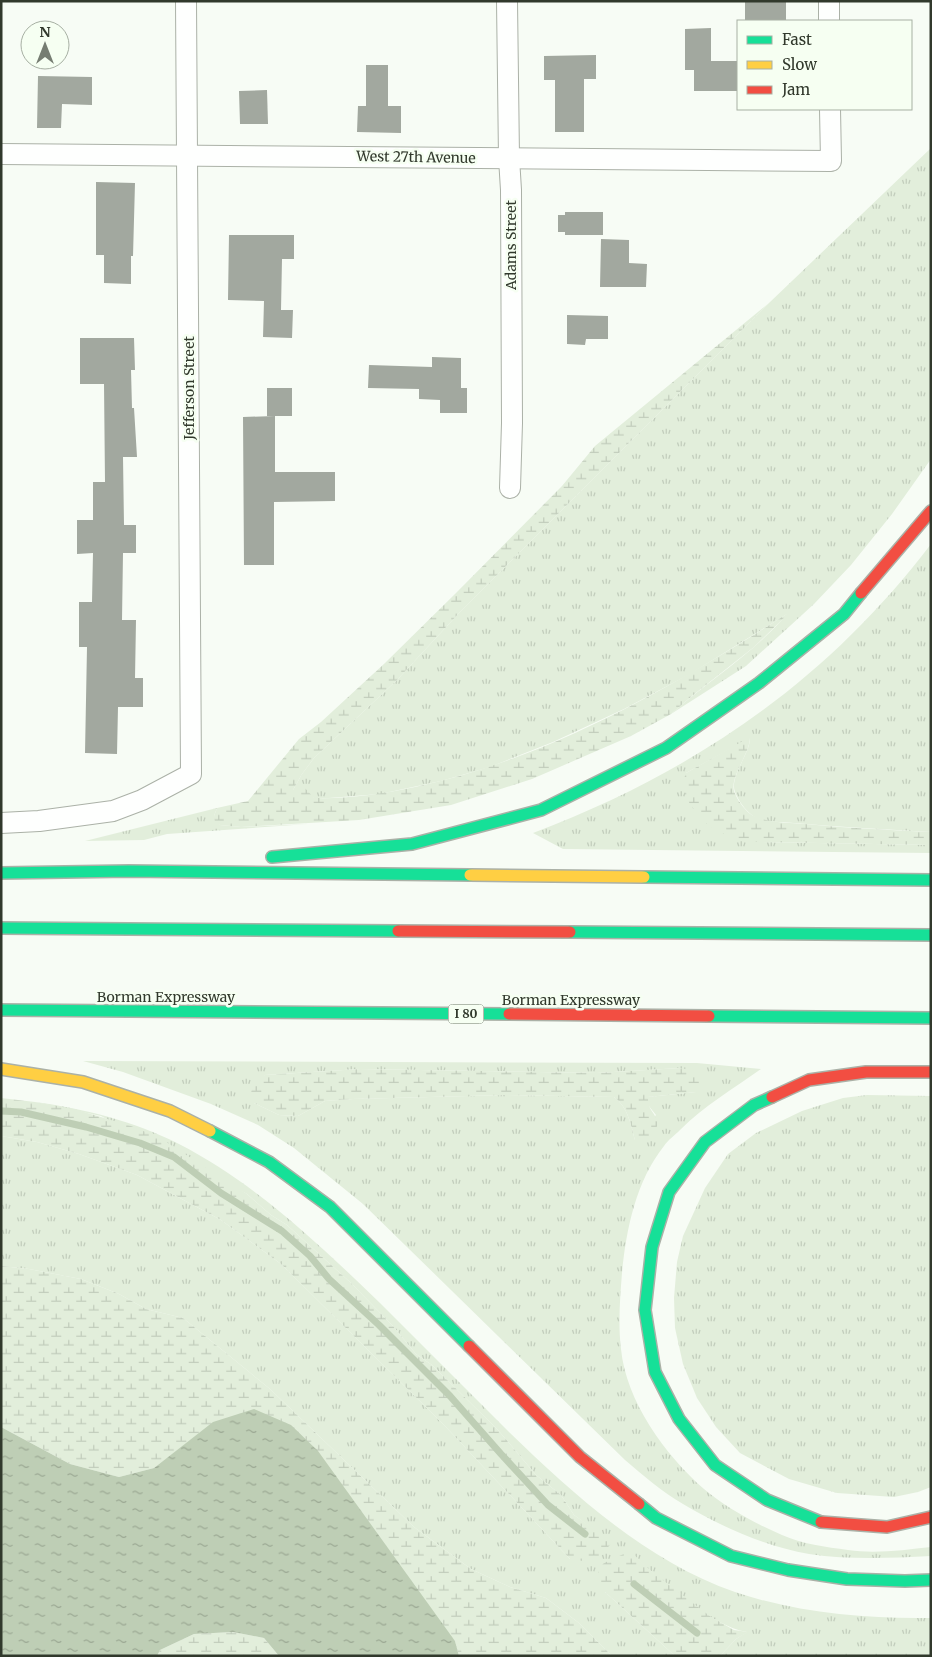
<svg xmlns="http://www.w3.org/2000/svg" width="932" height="1657" font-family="Merriweather,serif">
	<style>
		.grass { fill: url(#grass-tufts); fill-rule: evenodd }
		.wetland { fill: url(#wetland-marsh) }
		.water { fill: url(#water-ripples) }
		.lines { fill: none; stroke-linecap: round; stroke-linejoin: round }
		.stream { stroke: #beceb5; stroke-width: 7 }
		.building { fill: #a2a89f }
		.street-casing { stroke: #abb1a7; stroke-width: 22 }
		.fast-casing { stroke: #abb1a7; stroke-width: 14 }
		.slow-casing { stroke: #abb1a7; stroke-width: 14 }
		.jam-casing { stroke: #abb1a7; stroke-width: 14 }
		.street { stroke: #fefffe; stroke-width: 20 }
		.fast { stroke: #16e098; stroke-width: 11 }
		.slow { stroke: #ffcf43; stroke-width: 11 }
		.jam { stroke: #f24e42; stroke-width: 11 }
		.labels { text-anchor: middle; stroke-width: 5; stroke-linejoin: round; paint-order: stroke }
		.shield { fill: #f6fff2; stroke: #6c7467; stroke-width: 1 }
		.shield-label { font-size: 12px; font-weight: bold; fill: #31392c }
		.street-label { font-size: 14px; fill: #31392c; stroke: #f6fff2 }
	</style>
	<defs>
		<pattern id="grass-tufts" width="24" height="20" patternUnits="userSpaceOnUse" patternTransform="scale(1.25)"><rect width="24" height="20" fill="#e2eedb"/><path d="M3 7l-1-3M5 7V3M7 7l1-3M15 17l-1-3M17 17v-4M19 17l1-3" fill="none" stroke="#c2cdbc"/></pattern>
		<pattern id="wetland-marsh" width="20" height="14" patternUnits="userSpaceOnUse" patternTransform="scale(1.25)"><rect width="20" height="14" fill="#e2eedb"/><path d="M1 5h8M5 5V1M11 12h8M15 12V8" fill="none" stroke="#c2cdbc"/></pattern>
		<pattern id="water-ripples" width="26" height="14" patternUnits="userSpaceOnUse" patternTransform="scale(1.25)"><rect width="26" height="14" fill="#beceb5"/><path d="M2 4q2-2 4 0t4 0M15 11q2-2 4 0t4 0" fill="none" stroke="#9ba893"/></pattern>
	</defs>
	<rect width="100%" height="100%" fill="#f7fcf5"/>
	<g class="grass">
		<path d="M931 148V459L892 514 851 565 814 604 746 666 671 714C709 680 754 653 787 614L690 674 624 709 553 742 490 767 441 781 380 794 329 798H314L293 790 302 774 314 758 397 680 460 612 769 303Z"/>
		<path d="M931 544V832C885 829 839 827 794 823 783 822 761 822 753 816 745 810 738 800 735 792 729 777 750 754 750 738L686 773 760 842 931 845V853L563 849 533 833C694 772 826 682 931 544Z"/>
		<path d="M217 808 214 816 220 825 241 827 308 824 167 834 144 840 85 841Z"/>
		<path d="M83 1061 697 1063 761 1069C733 1089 705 1105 680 1130 675 1135 668 1140 664 1146 636 1181 626 1230 622 1273 620 1298 618 1324 621 1349 626 1401 665 1455 704 1489 725 1507 756 1524 782 1535 802 1544 826 1547 848 1550 875 1554 904 1550 931 1547V1556C890 1558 850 1560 809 1554 766 1547 720 1526 683 1504 662 1492 644 1476 625 1460L363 1204 294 1148 258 1125 211 1104 123 1072ZM680 1068 696 1092 648 1097V1105L656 1115 635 1140C631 1125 628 1107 614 1097L506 1095 353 1099 325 1101 298 1116 279 1115 254 1103 265 1075 360 1069 597 1073Z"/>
		<path d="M867 1095 931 1096V1487L918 1492 894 1497 837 1493 789 1479 740 1453 716 1427 697 1398 683 1364 675 1328 674 1298 677 1262 683 1236 705 1188 728 1154 756 1133 802 1111 843 1098Z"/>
		<path d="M35 1102C85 1109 134 1121 179 1144 255 1183 319 1244 380 1303 423 1346 466 1389 509 1432 574 1495 648 1562 735 1592 797 1613 866 1619 931 1618V1656H720L736 1639 747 1632C710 1626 658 1578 630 1552L605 1592 675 1656H612L579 1623 546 1598 510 1587 471 1569 414 1527 270 1389 183 1318 146 1309 119 1294 81 1279 29 1269 1 1266V1136L37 1142 79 1154 137 1175 221 1220 281 1264 444 1425 570 1559 589 1526 574 1515 561 1495 536 1475 498 1430 432 1365 416 1354 392 1325 351 1283 287 1225 271 1215 247 1194 101 1116Z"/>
	</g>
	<g class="wetland">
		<path d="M769 303 460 612 397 680 314 758 302 774 293 790 304 787 314 798C348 799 382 794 415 787 551 758 674 686 790 612L754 647 692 696 671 714 631 736 532 779 451 805 359 820 241 827 220 825 215 822 214 816 217 808 248 801 299 739 321 722 385 663 456 593 562 486 595 446Z"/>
		<path d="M750 737C750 754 730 776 734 791 737 800 747 814 756 817 771 823 789 823 805 824 847 828 889 830 931 832V845L760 842C730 838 708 833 691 805 683 794 681 786 686 773Z"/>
		<path d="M680 1068 699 1071 703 1079 701 1088 696 1092 648 1097C647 1116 665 1113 653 1138L638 1143 635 1140C631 1125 628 1107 614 1097L506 1095 353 1099 325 1101 298 1116 279 1115 254 1103 250 1095 253 1086 265 1075 360 1069 597 1073Z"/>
		<path d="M1 1098 35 1102 74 1109 131 1126 160 1138 247 1194 271 1215 287 1225 351 1283 392 1325 416 1354 432 1365 498 1430 536 1475 561 1495 574 1515 613 1542 600 1555 590 1562 570 1559 444 1425 281 1264 221 1220 137 1175 79 1154 37 1142 1 1136Z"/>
		<path d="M1 1266 29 1269 81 1279 119 1294 146 1309 183 1318 270 1389 414 1527 471 1569 510 1587 546 1598 579 1623 612 1656H459L455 1641 213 1423 154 1468 119 1477 70 1464 1 1427Z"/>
		<path d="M630 1551 651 1571 711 1617 734 1630 748 1632 736 1639 720 1656H675L605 1592 601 1585 598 1569 604 1563Z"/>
		<path d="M233 1632 264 1638 279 1656H157L160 1650 194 1634Z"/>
	</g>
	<path class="water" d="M254 1409 291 1425 318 1451 455 1641 459 1656H279L264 1638 233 1632 194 1634 160 1650 157 1656H1V1427L70 1464 119 1477 154 1468 213 1422Z"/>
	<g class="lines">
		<g class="stream">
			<path d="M1 1111 21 1112 86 1127 140 1143 174 1157 221 1193 282 1231 310 1256 329 1279 379 1325 450 1396 501 1454 548 1505 585 1534"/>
			<path d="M634 1584 697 1633"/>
		</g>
	</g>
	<g class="building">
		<rect x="745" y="1" width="41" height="20"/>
		<path d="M711 28V61H738V91H694V70H685V29Z"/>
		<path d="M596 55V79H584V132H555V80H544V56Z"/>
		<path d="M366 65H388V106H401V133L357 132 358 106H366Z"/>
		<path d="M38 76 92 77V105L62 104 61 128H37Z"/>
		<path d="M267 90 268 124H240L239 91Z"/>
		<path d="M96 182 135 183 133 256H131V284L104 283V255H96Z"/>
		<path d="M565 212H603V235H565V232H558V215H565Z"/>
		<path d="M229 235H294V259H282L281 310H293L292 338 263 337 264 301 228 300Z"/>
		<path d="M601 239 629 240V263L647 264 646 287H600Z"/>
		<path d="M567 315 608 316V339H586L585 345 567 344Z"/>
		<path d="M80 338H134L135 370H131L132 408H134L137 457H123L124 525H136V553H123L122 620H136L135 678H143V707H118L117 754 85 753 87 647H79V602H92L93 553 77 554V520H93V482H105L104 384H80Z"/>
		<path d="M432 357 461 358V388H467V413H440V400L419 399V389L368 388 369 365 432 367Z"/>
		<rect x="267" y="388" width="25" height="28"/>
		<path d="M275 416V472H335V501L274 502V565H244L243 417Z"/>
	</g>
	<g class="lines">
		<defs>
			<g id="street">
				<path d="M507 1 509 158 511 190 512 423 510 488"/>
				<path d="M829 1V21"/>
				<path d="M1 154 831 161 830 109"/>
				<path d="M1 823 39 821 113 811 142 800 191 774 186 1"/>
			</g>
			<g id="fast">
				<path d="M272 857 412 844 541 810 666 748 759 683 844 614 861 593"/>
				<path d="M1 873 129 871 470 875"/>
				<path d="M644 877 931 880"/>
				<path d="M1 928 398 931"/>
				<path d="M570 932 931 935"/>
				<path d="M1 1010 509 1014"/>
				<path d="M709 1016 931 1018"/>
				<path d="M772 1097 754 1105 705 1142 669 1192 652 1247 645 1310 655 1372 679 1419 715 1465 767 1500 821 1522"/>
				<path d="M210 1131 269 1162 330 1207 469 1346"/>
				<path d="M639 1504 656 1518 731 1556 788 1570 847 1579 905 1581 931 1580"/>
			</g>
			<g id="slow">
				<path d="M470 875 644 877"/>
				<path d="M1 1069 83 1082 170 1111 210 1131"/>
			</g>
			<g id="jam">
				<path d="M861 593 931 511"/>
				<path d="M398 931 570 932"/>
				<path d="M509 1014 709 1016"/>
				<path d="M772 1097 809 1080 866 1072H931"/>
				<path d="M469 1346 580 1457 639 1504"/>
				<path d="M821 1522 887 1527 931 1517"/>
			</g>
		</defs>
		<use href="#street" class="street-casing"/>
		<use href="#fast" class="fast-casing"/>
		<use href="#slow" class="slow-casing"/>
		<use href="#jam" class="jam-casing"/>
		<use href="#street" class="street"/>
		<use href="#fast" class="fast"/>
		<use href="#slow" class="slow"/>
		<use href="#jam" class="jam"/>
	</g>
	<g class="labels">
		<rect class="shield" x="448.5" y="1004.5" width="35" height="19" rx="4"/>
		<g class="shield-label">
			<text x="466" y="1018">I 80</text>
		</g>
		<g class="street-label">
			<text transform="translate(416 157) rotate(1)" y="5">West 27th Avenue</text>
			<text transform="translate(511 245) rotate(-90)" y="5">Adams Street</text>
			<text transform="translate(189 388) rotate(-90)" y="5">Jefferson Street</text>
			<text x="166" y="1002">Borman Expressway</text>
			<text x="571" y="1005">Borman Expressway</text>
		</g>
	</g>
	<rect width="932" height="1657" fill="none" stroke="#31392c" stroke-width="5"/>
	<rect x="737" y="20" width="175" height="90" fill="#f6fff2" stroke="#a7b0a3"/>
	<rect x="747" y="36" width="25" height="8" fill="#16e098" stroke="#a7b0a3"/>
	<text x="782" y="45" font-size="15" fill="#31392c">Fast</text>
	<rect x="747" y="61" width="25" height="8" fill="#ffcf43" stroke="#a7b0a3"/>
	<text x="782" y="70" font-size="15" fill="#31392c">Slow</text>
	<rect x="747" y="86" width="25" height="8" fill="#f24e42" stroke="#a7b0a3"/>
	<text x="782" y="95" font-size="15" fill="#31392c">Jam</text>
	<g transform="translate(45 45)"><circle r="24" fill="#f6fff2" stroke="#a7b0a3"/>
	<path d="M0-4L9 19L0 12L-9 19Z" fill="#767d72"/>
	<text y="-8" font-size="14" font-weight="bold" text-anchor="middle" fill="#31392c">N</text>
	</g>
</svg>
